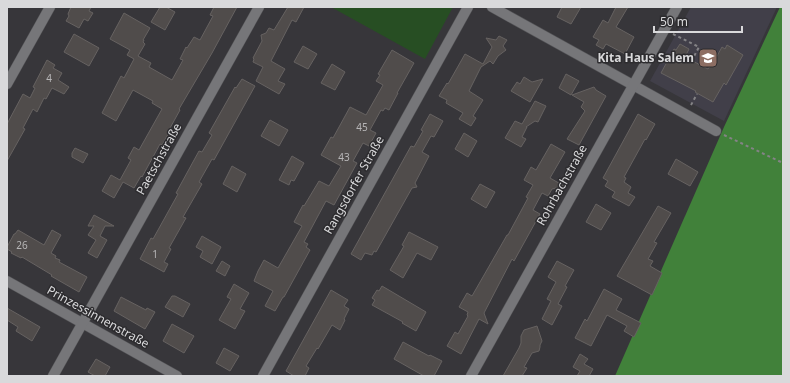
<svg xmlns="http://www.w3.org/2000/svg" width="790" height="383" font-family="'Noto Sans',sans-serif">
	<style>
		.built { fill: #413f49 }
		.green { fill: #274e23 }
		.forest { fill: #41813a }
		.building { fill: #504c4b; stroke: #666261 }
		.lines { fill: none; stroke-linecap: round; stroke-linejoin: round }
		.minor-casing { stroke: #525255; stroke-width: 11 }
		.path { stroke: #848386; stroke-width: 2; stroke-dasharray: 3 3; stroke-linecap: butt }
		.minor { stroke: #767679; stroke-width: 10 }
		.labels { text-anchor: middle; stroke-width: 3; stroke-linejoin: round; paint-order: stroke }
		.number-label { font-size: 10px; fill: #b7b6b7 }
		.poi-label { font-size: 12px; font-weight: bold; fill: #d9d9db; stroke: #2d2c2f; text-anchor: end }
		.street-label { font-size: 12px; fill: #d9d9db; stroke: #2d2c2f }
	</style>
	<rect width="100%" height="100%" fill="#37363a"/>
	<path class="built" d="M691 7H730L732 8 733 7H777L724 121 650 81Z"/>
	<path class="green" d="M331 7H453L425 59Z"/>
	<path class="forest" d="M780 7H783V376H615L724 127Z"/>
	<g class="building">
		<path d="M71 7H91L89 11 93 13 88 21 84 19 79 28 66 21 69 16 68 14Z"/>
		<path d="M160 7H166L175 12 165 30 151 22Z"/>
		<path d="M214 7H237L212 53 179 109 180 110 170 128 171 129 162 145 160 144 142 177 141 176 134 188 123 182 114 198 102 191 111 175 120 180 131 160 128 158 134 147 139 150 162 109 152 103 153 101 133 90 116 121 102 113 121 76 124 78 134 59 127 55 130 50 110 39 124 13 150 28 143 40H144L143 42 145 44 138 56 151 63 149 67 172 80 183 60 180 59 186 47 187 48 194 37 200 40 213 16 210 15Z"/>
		<path d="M288 7H304L296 22 292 20 271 61 285 69 278 81 285 84 279 94 256 81 263 67 253 62 254 59 253 58 262 41 261 35 266 33 269 28 274 30Z"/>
		<path d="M562 7H581L571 24 557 17Z"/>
		<path d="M616 7H628L616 27 634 37 625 54 606 44 603 49 596 45 599 40 593 37 603 20 608 23Z"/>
		<path d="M74 34 99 48 89 66 64 52Z"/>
		<path d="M499 36 507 40 503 46 506 50 498 56 493 64 490 61 481 67 469 91 483 100 473 116 476 118 471 126 459 119 463 113 446 103 447 100 439 96 447 83 448 84 465 54 483 64 492 47 486 38 496 40Z"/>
		<path d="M680 44 689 49 686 55 688 56 687 58 708 69 710 66 711 67 722 47 725 49 727 45 743 55 726 85 724 83 713 102 695 92 696 91 661 73 674 49 676 50Z"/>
		<path d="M303 46 317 54 308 69 294 62Z"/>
		<path d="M392 50 414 63 397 93H398L389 110 385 108 383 111 381 110 370 130 376 133 369 146 363 143 353 161 357 163 334 205 326 201 304 242 308 244 306 247 310 250 284 297H283L275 311 265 306 273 291 254 281 258 271 264 260 278 268 302 226 294 222 303 205 304 206 319 181 329 186 341 166 321 155 331 137 333 138 350 107 366 115 383 85 376 81 380 75 378 74Z"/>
		<path d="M47 60 55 65 53 68 62 73 58 80 69 87 64 94 52 88 46 99 44 98 37 112 33 109 23 128 25 129 7 161V124L23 94 30 98 35 88 33 87Z"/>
		<path d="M332 64 345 72 335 90 321 83Z"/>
		<path d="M566 74 579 81 571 95 559 88Z"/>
		<path d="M524 77 532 82 543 79 530 102 511 91 517 82 520 84Z"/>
		<path d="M242 79 255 86 214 160 212 159 199 182 202 184 183 217 186 218 169 248 171 249 164 262 168 264 164 272 140 259 151 238 153 239 178 194 176 193 188 171 199 151 202 152 212 135 209 133 235 87 236 88Z"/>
		<path d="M594 87 596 90 606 96 579 145 567 139 585 111 581 107 584 102 572 95Z"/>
		<path d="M535 101 546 106 538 122 535 121 526 127H527L522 137 526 139 521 147 505 138 515 121 522 124Z"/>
		<path d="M430 114 443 121 434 137 431 136 422 152 429 156 415 183 417 187 412 188 376 252 374 251 372 255 365 253 361 260 351 254 411 146 414 147 423 131 421 130Z"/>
		<path d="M638 114 655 124 646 140 645 139 624 177 626 178 624 182 631 187 628 193 635 197 629 206 612 197 615 192 605 186 608 181 603 178Z"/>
		<path d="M270 120 288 130 279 146 261 136Z"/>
		<path d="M464 133 477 141 468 157 455 149Z"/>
		<path d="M551 144 565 152 550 178 564 186 552 189 548 196 542 193 533 210 540 214 514 261 512 259 484 313 488 324 479 319 461 354 447 346 455 332 458 334 468 316 467 315 468 312 459 307 467 293 472 296 507 235H508L528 198 526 197 533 185 524 180 531 167 536 170Z"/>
		<path d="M75 148 88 154 83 163 72 157V153Z"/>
		<path d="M292 156 304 163 294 181 291 180 289 185 279 180Z"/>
		<path d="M676 159 698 172 690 186 668 174Z"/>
		<path d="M232 166 246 174 237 192 223 184Z"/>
		<path d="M480 184 495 192 486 208 471 199Z"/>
		<path d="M596 204 611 213 601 230 586 222Z"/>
		<path d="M658 206 671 213 654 242 657 243 648 259 653 261 650 266 662 273 652 295 617 276Z"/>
		<path d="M94 215 114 226H105L100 236 107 240 97 258 88 253 96 240 88 235 94 226H88Z"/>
		<path d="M18 230 44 245 52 230 61 235 51 253 56 256 55 258 60 260 59 262 87 277 79 292 51 276 52 275 22 257 21 258 11 253 12 252 7 249V247L14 234H15Z"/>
		<path d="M409 232 438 247 431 260 417 253 403 278 390 270 404 246 402 245Z"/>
		<path d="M202 236 221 247 212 264 200 257 203 251 196 247Z"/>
		<path d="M222 261 230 266 225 276 216 271Z"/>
		<path d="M557 261 574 270 565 286 567 287 558 304 562 306 552 325 542 319 551 301 547 299 556 282 548 277Z"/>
		<path d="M234 284 249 293 240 309 245 311 235 329 219 320 231 299 227 297Z"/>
		<path d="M382 286 426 312 416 331 402 323 403 322 372 305 375 300 372 298 377 290 379 291Z"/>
		<path d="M604 289 622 299 616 310 641 323 634 337 624 331 627 326 607 315 591 346 575 338 585 319 587 321Z"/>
		<path d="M331 290 348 300 344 306 349 309 344 319 345 320 340 330 332 325 318 349 317 348 306 366 309 368 305 376H294L286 371Z"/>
		<path d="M172 296H175L190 304 183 317 165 307Z"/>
		<path d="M121 297 146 310 147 308 155 312 145 329 114 311Z"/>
		<path d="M7 308 40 327 32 341 16 331 18 327 7 320Z"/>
		<path d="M172 324 194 336 184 353 163 341Z"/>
		<path d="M537 326 542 341 540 345V347L539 351 532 353 524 367 527 368 522 376H503L519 348 521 343V336L524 330Z"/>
		<path d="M403 342 429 356 430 355 442 361 434 376H424L394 359Z"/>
		<path d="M224 348 239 356 230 371 216 363Z"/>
		<path d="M580 354 588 359 584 364 593 369 589 376H577L580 371 573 367Z"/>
		<path d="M96 359 110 367 105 376H95L88 372Z"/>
	</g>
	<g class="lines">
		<defs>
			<g id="minor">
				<path d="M492 7 716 131"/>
				<path d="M7 84 50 7"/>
				<path d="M7 281 177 376"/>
				<path d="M53 376 259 7"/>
				<path d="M263 376 468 7"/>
				<path d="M471 376 677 7"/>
			</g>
		</defs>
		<use href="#minor" class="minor-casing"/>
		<g class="path">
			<path d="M673 34 699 47 692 60"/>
			<path d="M691 105 697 94"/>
			<path d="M724 135 783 163"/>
		</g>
		<use href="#minor" class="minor"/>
	</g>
	<defs>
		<symbol id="school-square" viewBox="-11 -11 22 22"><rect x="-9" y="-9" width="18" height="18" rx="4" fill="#8d6e63" stroke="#2d2c2f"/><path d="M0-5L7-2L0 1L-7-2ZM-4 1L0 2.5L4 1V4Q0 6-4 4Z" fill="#fff"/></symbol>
	</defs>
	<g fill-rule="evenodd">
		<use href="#school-square" x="697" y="47" width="22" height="22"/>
	</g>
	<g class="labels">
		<g class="number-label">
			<text x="49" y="82">4</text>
			<text x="362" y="131">45</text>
			<text x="344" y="161">43</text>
			<text x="22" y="249">26</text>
			<text x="155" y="258">1</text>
		</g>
		<g class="poi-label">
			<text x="694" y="62">Kita Haus Salem</text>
		</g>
		<g class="street-label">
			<text transform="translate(159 159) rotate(-61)" y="4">Paetschstraße</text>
			<text transform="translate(354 185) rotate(-61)" y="4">Rangsdorfer Straße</text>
			<text transform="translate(562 185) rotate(-61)" y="4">Rohrbachstraße</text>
			<text transform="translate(98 317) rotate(29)" y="4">Prinzessinnenstraße</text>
		</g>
	</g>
	<rect width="790" height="383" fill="none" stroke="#d9d9db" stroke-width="16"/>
	<path d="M654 26v6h88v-6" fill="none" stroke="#d9d9db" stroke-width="2"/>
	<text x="660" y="26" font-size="12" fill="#d9d9db" stroke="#2d2c2f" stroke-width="3" paint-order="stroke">50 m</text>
</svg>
